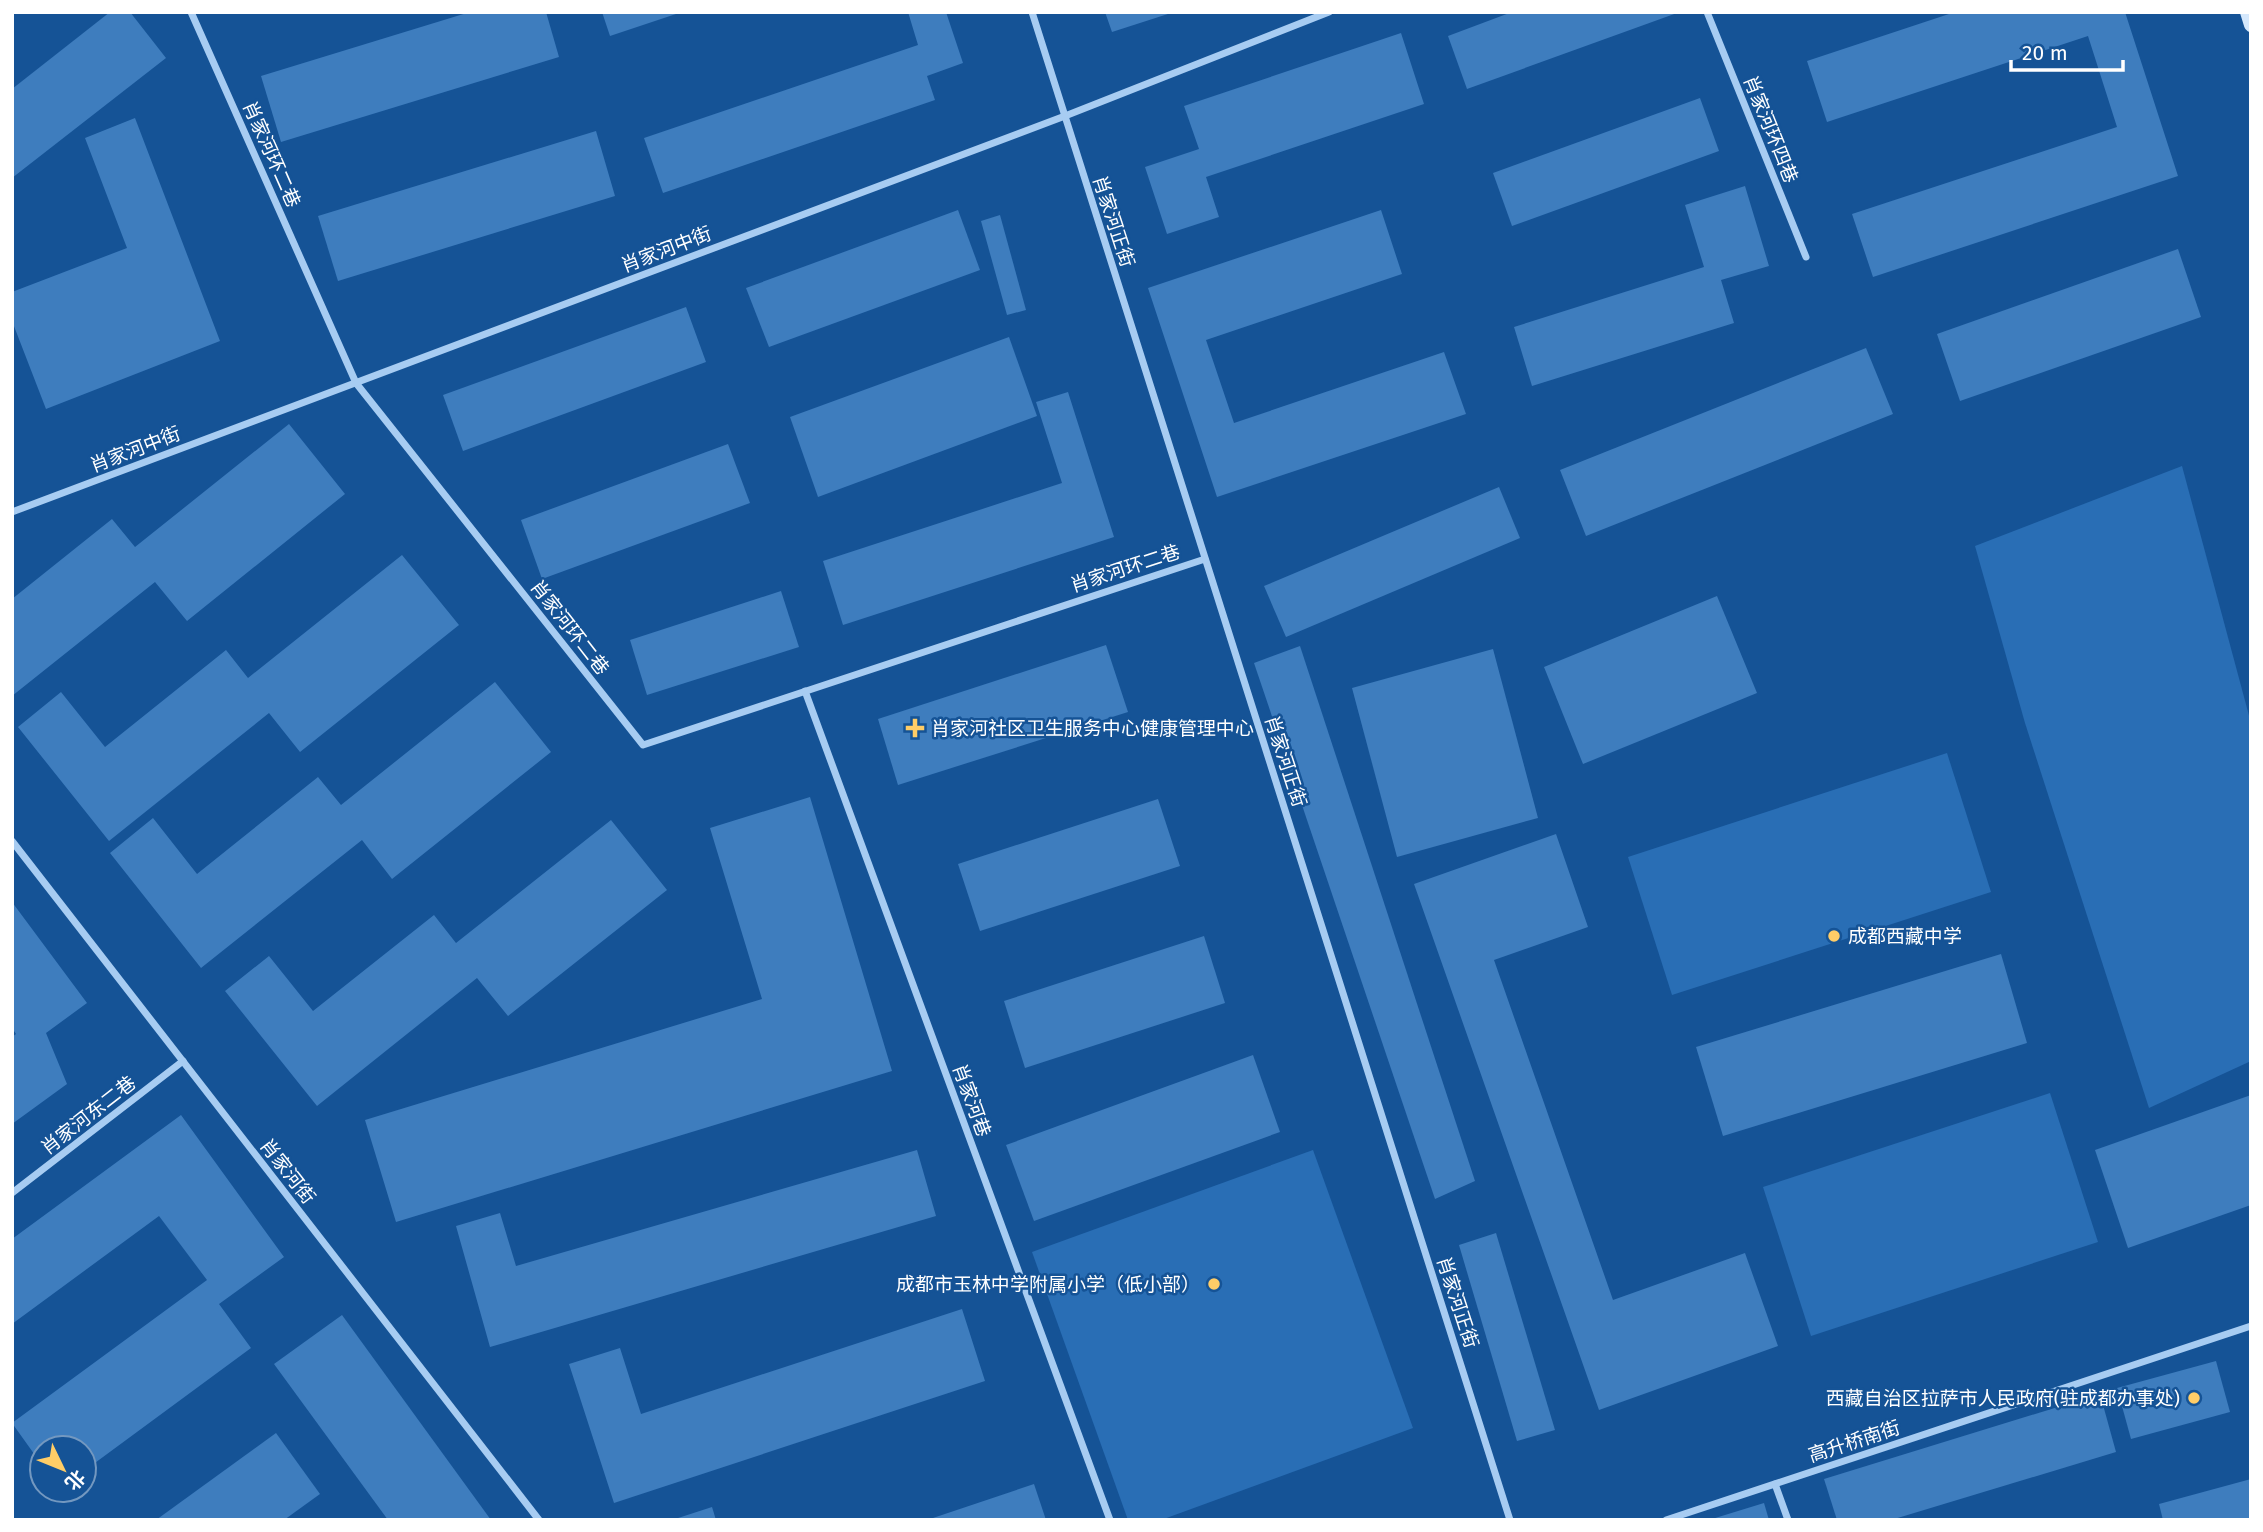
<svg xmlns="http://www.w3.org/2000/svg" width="2263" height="1532" font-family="'Fira Sans','Noto Sans SC',sans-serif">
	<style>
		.green { fill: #296eb5 }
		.building { fill: #3e7dbe }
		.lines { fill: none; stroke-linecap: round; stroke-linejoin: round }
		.street { stroke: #a7ccf2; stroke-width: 7 }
		.secondary { stroke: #d5e8fc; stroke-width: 14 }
		.poi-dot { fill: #ffcd67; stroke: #155396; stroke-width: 2.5 }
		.labels { text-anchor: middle; stroke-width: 5; stroke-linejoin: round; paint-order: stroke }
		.street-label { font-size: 19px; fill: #fff; stroke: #155396 }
		.poi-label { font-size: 19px; fill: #fff; stroke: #155396; text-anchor: start }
	</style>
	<rect width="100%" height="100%" fill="#155396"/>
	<g class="green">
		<path d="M2182 466 2251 723V1061L2149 1108 2025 723 1975 546Z"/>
		<path d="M1947 753 1991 892 1672 995 1628 857Z"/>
		<path d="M2050 1093 2098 1242 1811 1336 1763 1187Z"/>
		<path d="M1313 1150 1413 1428 1161 1520H1128L1032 1252Z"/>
	</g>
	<g class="building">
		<path d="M110 12H130L166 58 12 178V89Z"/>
		<path d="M470 12H546L559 57 281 142 261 76Z"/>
		<path d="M602 12H679V13L610 36Z"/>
		<path d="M908 12H946L963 63 927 76 935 100 663 193 644 138 918 45Z"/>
		<path d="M1105 12H1171V13L1112 32Z"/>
		<path d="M1512 12H1677V13L1467 89 1448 36Z"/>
		<path d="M1955 12H2125L2178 176 1873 277 1852 214 2117 127 2088 36 1827 122 1807 61Z"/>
		<path d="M1401 33 1424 104 1206 177 1219 217 1167 234 1145 167 1199 149 1184 106Z"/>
		<path d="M1700 98 1719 151 1512 226 1493 173Z"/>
		<path d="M135 118 220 341 46 409 12 321V292L127 248 85 138Z"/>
		<path d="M596 131 615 196 338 281 318 216Z"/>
		<path d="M1745 186 1769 266 1721 280 1734 323 1532 386 1514 327 1704 267 1685 205Z"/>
		<path d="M958 210 980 270 769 347 746 288Z"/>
		<path d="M1381 210 1402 274 1206 340 1234 423 1444 352 1466 414 1217 497 1148 288Z"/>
		<path d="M1000 215 1026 310 1007 315 981 221Z"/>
		<path d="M2178 249 2201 317 1960 401 1937 334Z"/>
		<path d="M686 307 706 362 463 451 443 395Z"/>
		<path d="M1009 337 1037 416 818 497 790 417Z"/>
		<path d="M1866 348 1893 414 1586 536 1560 470Z"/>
		<path d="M1068 392 1114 537 843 625 823 561 1062 483 1036 402Z"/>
		<path d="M289 424 345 494 187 621 155 582 12 696V599L112 519 135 547Z"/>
		<path d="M728 444 750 503 542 579 521 520Z"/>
		<path d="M1499 487 1520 538 1286 637 1264 586Z"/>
		<path d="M402 555 459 625 300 752 269 713 109 841 18 727 61 692 105 747 226 650 248 678Z"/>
		<path d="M781 591 799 647 647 695 630 640Z"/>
		<path d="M1717 596 1757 693 1583 764 1544 667Z"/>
		<path d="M1106 645 1128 712 898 785 878 719Z"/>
		<path d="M1300 646 1475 1181 1435 1199 1254 663Z"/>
		<path d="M1493 649 1538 818 1397 857 1352 688Z"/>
		<path d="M495 682 551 752 392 879 362 840 201 968 110 853 153 818 197 874 318 777 341 805Z"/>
		<path d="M810 797 892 1071 396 1222 365 1120 762 999 710 828Z"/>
		<path d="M1158 799 1180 866 980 931 958 864Z"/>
		<path d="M611 820 667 890 508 1016 477 978 317 1106 225 991 269 956 313 1011 434 915 456 943Z"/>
		<path d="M1556 834 1588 927 1494 960 1613 1300 1745 1253 1778 1346 1599 1410 1414 884Z"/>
		<path d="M12 902 87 1003 46 1033 67 1084 12 1124V1037L16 1034 12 1028Z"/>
		<path d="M1204 936 1225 1003 1025 1068 1004 1001Z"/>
		<path d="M2001 954 2027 1043 1723 1136 1696 1047Z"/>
		<path d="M1253 1055 1280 1132 1034 1221 1006 1145Z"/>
		<path d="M2251 1095V1205L2128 1248 2095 1150Z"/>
		<path d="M181 1115 284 1257 219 1304 251 1348 84 1471V1448H42V1465L12 1423 207 1280 159 1216 12 1324V1239Z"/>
		<path d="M917 1150 936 1216 490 1347 456 1226 500 1213 516 1266Z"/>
		<path d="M1496 1233 1555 1430 1517 1441 1459 1245Z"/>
		<path d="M962 1309 985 1381 614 1503 569 1364 620 1348 641 1414Z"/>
		<path d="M342 1315 491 1520H388L274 1364Z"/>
		<path d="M2216 1361 2230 1412 2131 1439 2117 1388Z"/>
		<path d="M2100 1394 2116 1452 1891 1520H1837L1824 1479Z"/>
		<path d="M276 1433 320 1494 284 1520H156Z"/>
		<path d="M2251 1479V1520H2163L2159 1504Z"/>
		<path d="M1034 1484 1046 1520H930V1519Z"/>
		<path d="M1764 1503 1769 1520H1712V1519Z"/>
		<path d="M712 1507 716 1520H675V1519Z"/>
	</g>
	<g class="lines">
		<g class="street">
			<path d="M191 12 356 383 643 745 1205 559"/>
			<path d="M1032 12 1510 1520"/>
			<path d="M1707 12 1806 257"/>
			<path d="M12 512 1065 116 1329 12"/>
			<path d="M805 691 1110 1520"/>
			<path d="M12 841 539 1520"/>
			<path d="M12 1193 183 1061"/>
			<path d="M1775 1484 1788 1520"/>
			<path d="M1666 1520 2251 1326"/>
		</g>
		<path class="secondary" d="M2247 12 2251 25"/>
	</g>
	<g class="poi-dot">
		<path d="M911.5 717.5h7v7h7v7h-7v7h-7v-7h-7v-7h7z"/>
		<circle cx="1834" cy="936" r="7"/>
		<circle cx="1214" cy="1284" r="7"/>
		<circle cx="2194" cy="1398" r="7"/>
	</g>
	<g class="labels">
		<g class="street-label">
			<text transform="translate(1771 129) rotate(68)" y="7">肖家河环四巷</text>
			<text transform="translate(272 154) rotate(66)" y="7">肖家河环二巷</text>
			<text transform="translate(1114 221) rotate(72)" y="7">肖家河正街</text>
			<text transform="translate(666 249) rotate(-21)" y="7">肖家河中街</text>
			<text transform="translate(135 449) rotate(-21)" y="7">肖家河中街</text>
			<text transform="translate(1125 568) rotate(-18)" y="7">肖家河环二巷</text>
			<text transform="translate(570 627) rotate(52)" y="7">肖家河环二巷</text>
			<text transform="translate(1286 761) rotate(72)" y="7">肖家河正街</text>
			<text transform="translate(972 1100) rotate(70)" y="7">肖家河巷</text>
			<text transform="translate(88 1115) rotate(-38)" y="7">肖家河东二巷</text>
			<text transform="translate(288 1171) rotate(52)" y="7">肖家河街</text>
			<text transform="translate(1458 1302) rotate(72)" y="7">肖家河正街</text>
			<text transform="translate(1854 1441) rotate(-18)" y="7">高升桥南街</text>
		</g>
		<g class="poi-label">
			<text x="931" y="735">肖家河社区卫生服务中心健康管理中心</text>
			<text x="1848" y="943">成都西藏中学</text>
			<text x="1200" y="1291" text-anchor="end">成都市玉林中学附属小学（低小部）</text>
			<text x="2180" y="1405" text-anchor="end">西藏自治区拉萨市人民政府(驻成都办事处)</text>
		</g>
	</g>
	<rect width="2263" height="1532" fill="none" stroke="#ffffff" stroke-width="28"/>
	<g transform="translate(63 1469) rotate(133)"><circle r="33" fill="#155396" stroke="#7398c0" stroke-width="2"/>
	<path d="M0-5L12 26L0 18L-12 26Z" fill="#ffcd67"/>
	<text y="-10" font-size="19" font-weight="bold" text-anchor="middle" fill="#ffffff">北</text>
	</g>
	<path d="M2011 60v10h112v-10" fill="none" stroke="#ffffff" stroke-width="3.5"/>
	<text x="2022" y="60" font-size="21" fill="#ffffff" stroke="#155396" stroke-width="5" paint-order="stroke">20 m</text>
</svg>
